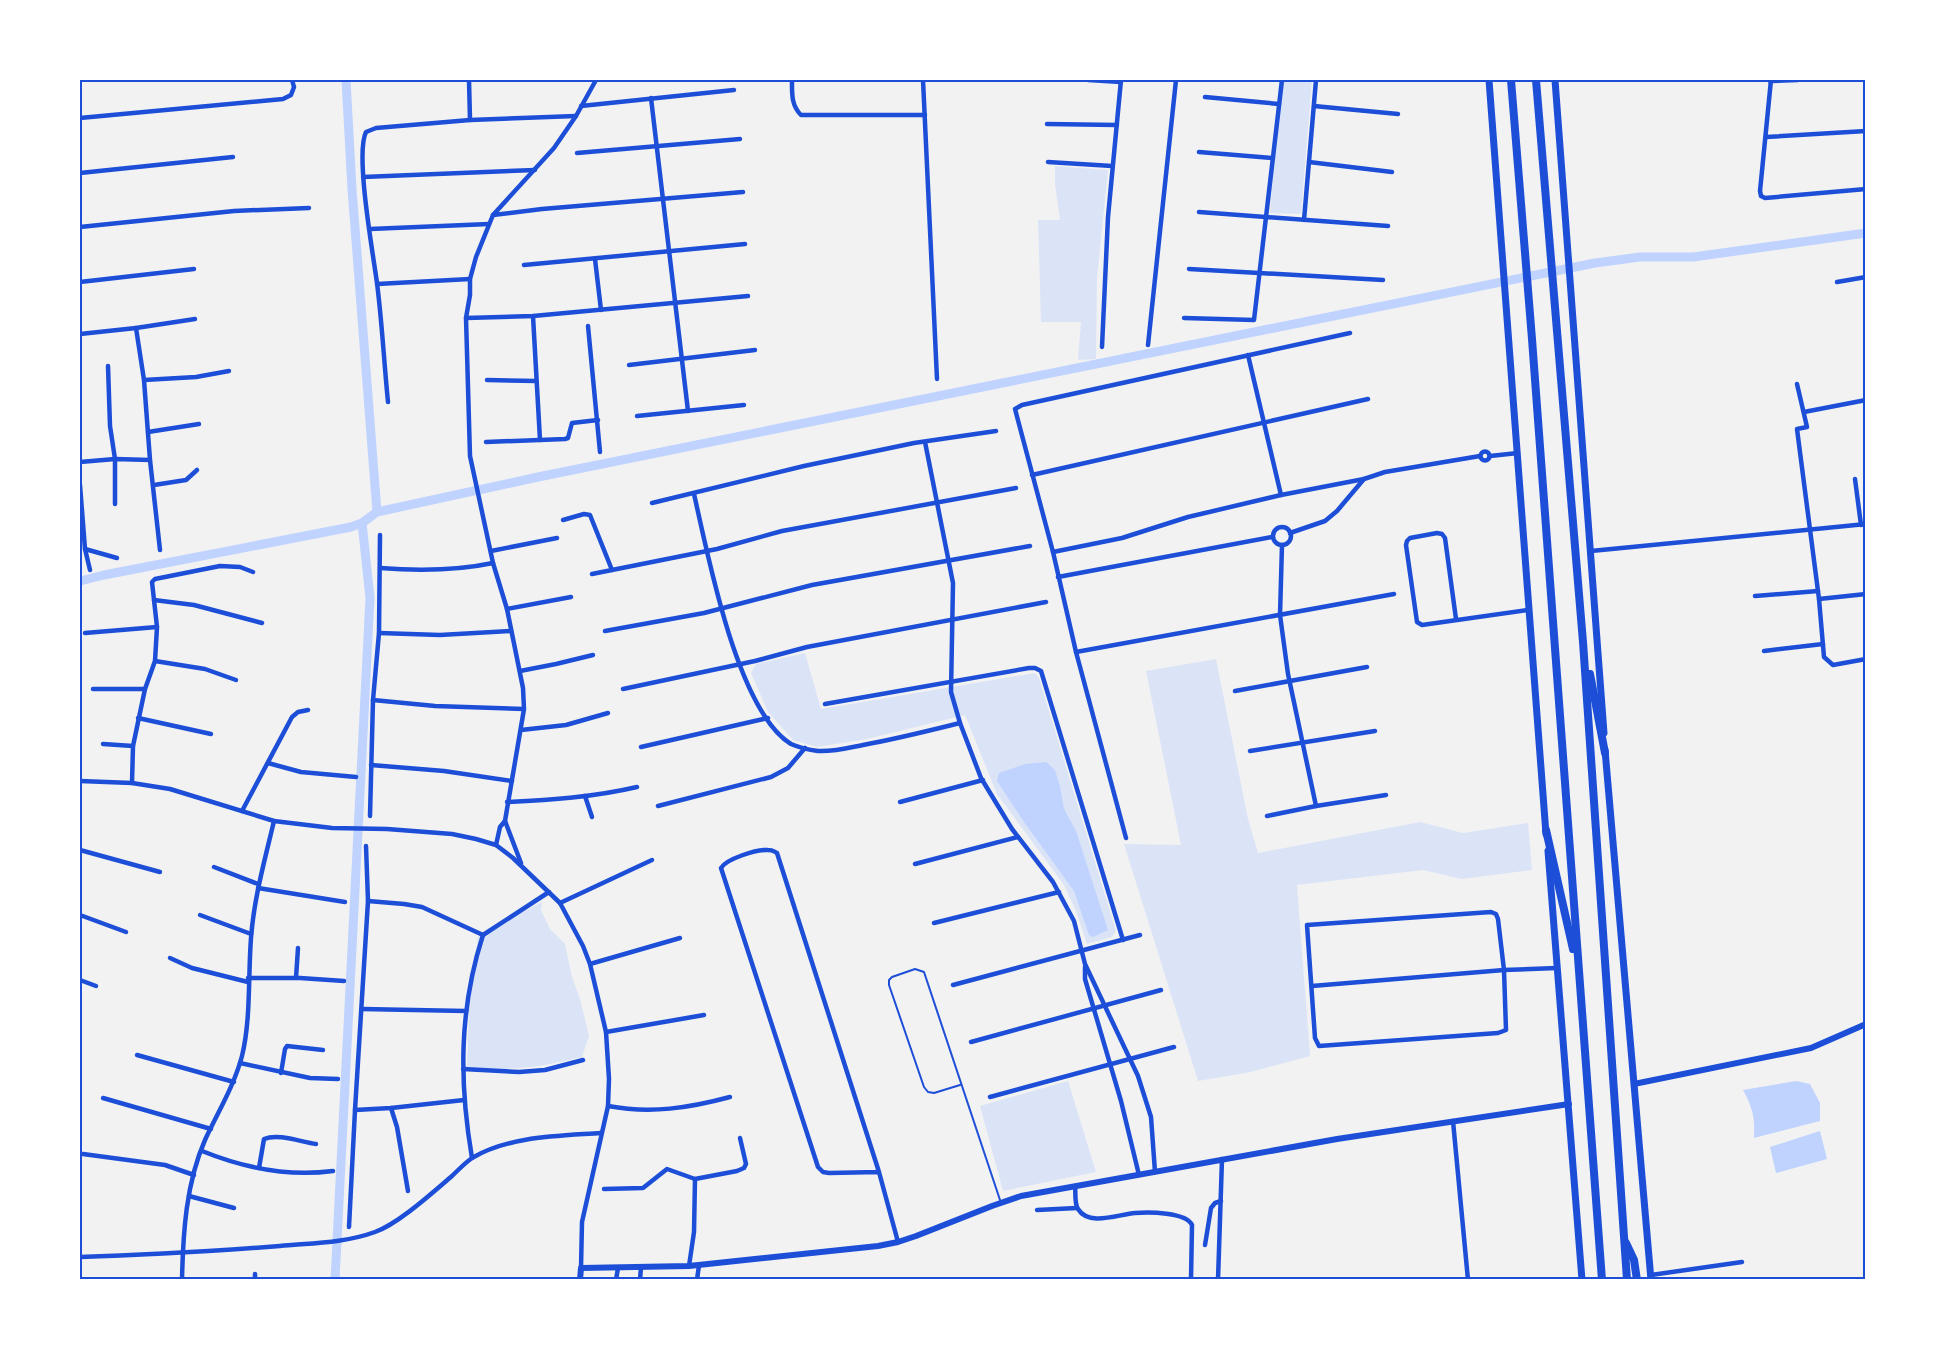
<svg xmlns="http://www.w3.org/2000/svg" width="1945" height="1359" font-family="'Work Sans',sans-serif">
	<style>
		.green { fill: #dbe4f7 }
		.water { fill: #bfd3fe }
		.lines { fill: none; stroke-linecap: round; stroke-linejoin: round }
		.canal { stroke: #bfd3fe; stroke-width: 9 }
		.service { stroke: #1d4ed8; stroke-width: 2 }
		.minor { stroke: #1d4ed8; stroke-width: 4.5 }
		.tertiary { stroke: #1d4ed8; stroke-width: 6 }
		.secondary { stroke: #1d4ed8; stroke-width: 7 }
		.trunk { stroke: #1d4ed8; stroke-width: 8 }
		.neatline { fill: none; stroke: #1d4ed8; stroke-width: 2 }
	</style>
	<rect width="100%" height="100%" fill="#f2f2f2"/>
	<g class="green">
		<path d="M1279 80H1312L1301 214 1270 213Z"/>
		<path d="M1055 166 1108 170 1097 279 1096 359 1078 360 1081 322H1041L1038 220H1060L1055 184Z"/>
		<path d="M805 653 821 709 1035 673 1039 678 1116 931 1112 937 1087 944 1076 911 1064 885 997 794 965 715 867 739 817 747 793 740 768 712 751 673 756 664Z"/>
		<path d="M1216 659 1248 819 1258 853 1420 822 1463 833 1528 823 1532 870 1462 879 1423 870 1297 885 1310 1056 1251 1072 1198 1081 1124 844 1181 845 1146 671Z"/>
		<path d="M542 902 541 910 550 929 565 944 572 977 580 999 589 1036 582 1057C542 1067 508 1072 467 1067L469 1008 478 936Z"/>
		<path d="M1068 1081 1096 1172 1003 1191 980 1106Z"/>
	</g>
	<g class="water">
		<path d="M1046 762 1055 770 1060 786 1064 809 1076 831 1108 930 1093 937 1089 935 1074 891 1024 822 997 781 999 773 1025 764Z"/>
		<path d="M1796 1081 1810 1084 1820 1103V1121L1754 1138C1755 1117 1753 1109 1743 1090Z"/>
		<path d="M1820 1131 1827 1159 1776 1173 1770 1147Z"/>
	</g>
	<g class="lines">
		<g class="canal">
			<path d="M346 80 352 189 377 512"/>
			<path d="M80 581 104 575 351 527 362 523 377 512 538 477 1595 263 1640 257H1693L1866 233"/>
			<path d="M335 1280 370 598 362 523"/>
		</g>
		<path class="service" d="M960 1085 934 1093 928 1092 924 1087 889 985V980L892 977 915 969 924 972 1001 1203"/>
		<g class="minor">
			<path d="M469 80 470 120"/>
			<path d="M792 80C792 93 791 105 801 115H925"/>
			<path d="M923 80 937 379"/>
			<path d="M1088 80 1121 82"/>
			<path d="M1771 80 1760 191 1761 196 1765 198 1866 189"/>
			<path d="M1770 81 1798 80"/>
			<path d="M1205 97 1279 104"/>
			<path d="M651 98 688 411"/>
			<path d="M581 106 734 90"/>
			<path d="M1314 106 1398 114"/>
			<path d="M80 118 283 99 291 95 294 87 292 80"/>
			<path d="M1047 124 1117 125"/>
			<path d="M1766 137 1866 131"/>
			<path d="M1199 152 1273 158"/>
			<path d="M577 153 740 139"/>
			<path d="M1048 162 1112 166"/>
			<path d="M1309 162 1392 172"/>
			<path d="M80 173 233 157"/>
			<path d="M363 177 535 170"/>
			<path d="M1199 212 1388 226"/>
			<path d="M493 215 542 209 743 192"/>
			<path d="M1304 220 1316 80"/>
			<path d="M80 227 234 211 309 208"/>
			<path d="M370 229 489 224"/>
			<path d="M595 259 601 310"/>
			<path d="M524 265 745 244"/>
			<path d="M1189 269 1383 280"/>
			<path d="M80 282 194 269"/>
			<path d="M1837 282 1866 277"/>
			<path d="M377 284 470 279"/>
			<path d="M533 316 540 440"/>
			<path d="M466 318 533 316 748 296"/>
			<path d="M1184 318 1254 320 1282 80"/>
			<path d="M588 326 600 452"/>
			<path d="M136 328 195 319"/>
			<path d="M80 334 136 328 144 380 150 460 160 550"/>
			<path d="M1148 345 1176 80"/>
			<path d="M1102 347 1108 217 1121 80"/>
			<path d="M1248 355 1281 495"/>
			<path d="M629 365 755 350"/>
			<path d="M108 366 110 426 115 459V504"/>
			<path d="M144 380 196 377 229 371"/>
			<path d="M487 380 536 381"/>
			<path d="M1797 384 1807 427 1797 429 1819 599 1824 657 1833 665 1866 659"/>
			<path d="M388 402C384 362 382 322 377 283 373 253 355 154 366 132L376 128 470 120 576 116"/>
			<path d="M1804 412 1866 400"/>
			<path d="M637 416 744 405"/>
			<path d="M148 432 199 424"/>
			<path d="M486 442 565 439 568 438 572 423 598 420"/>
			<path d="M925 442 953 583 951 692 960 723 981 778 1012 829 1053 882 1074 921 1085 964 1138 1076 1151 1117 1155 1172"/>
			<circle cx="1485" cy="456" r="4.5"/>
			<path d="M1490 456 1518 453"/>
			<path d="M80 462 115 459 150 460"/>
			<path d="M1032 475 1368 399"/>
			<path d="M1855 479 1861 525"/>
			<path d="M80 485 85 549 90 570"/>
			<path d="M154 485 186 480 197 470"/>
			<path d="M694 494C708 555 737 711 791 744 798 747 810 750 818 751 833 752 848 748 863 745 896 739 928 731 960 723"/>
			<path d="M652 503 804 466 914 443 996 431"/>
			<path d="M563 520 584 514 590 515 612 570"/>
			<circle cx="1282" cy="536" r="9"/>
			<path d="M1290 533 1325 521 1337 511 1364 479 1385 472 1480 456"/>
			<path d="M1282 545 1280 615 1288 674 1316 806"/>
			<path d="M85 549 117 558"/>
			<path d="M491 551 557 538"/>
			<path d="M1591 551 1866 524"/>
			<path d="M1053 552 1122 538 1188 517 1281 495 1364 479"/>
			<path d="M380 568C418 571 455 571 493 563"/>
			<path d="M592 574 717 549 782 531 1016 488"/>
			<path d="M1058 577 1272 537"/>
			<path d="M1755 596 1818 591"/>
			<path d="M1819 599 1866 594"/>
			<path d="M154 600 194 605 262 623"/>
			<path d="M507 609 571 597"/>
			<path d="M1456 619 1445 538 1442 534 1437 533 1410 538 1407 541 1406 545 1417 622 1422 625 1528 610"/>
			<path d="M605 631 704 613 812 585 1030 546"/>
			<path d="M85 633 157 627"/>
			<path d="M379 633 440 635 511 631"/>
			<path d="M1764 651 1823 644"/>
			<path d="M1076 652 1394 594"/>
			<path d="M155 661 205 669 236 680"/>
			<path d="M520 671 556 664 593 655"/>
			<path d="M93 689H145"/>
			<path d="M623 689 755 661 807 647 1046 602"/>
			<path d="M1235 691 1367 667"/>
			<path d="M373 700 435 706 524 709"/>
			<path d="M825 704 1029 668H1035L1041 671 1123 940"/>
			<path d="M138 718 211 734"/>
			<path d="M521 730 566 725 608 713"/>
			<path d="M103 744 133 746"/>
			<path d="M641 747 768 718"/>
			<path d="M1250 751 1375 731"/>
			<path d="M268 763 301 772 356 777"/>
			<path d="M371 765 444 771 512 781"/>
			<path d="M80 781 132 783 170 789 274 821 332 828 387 829 452 834 476 839 496 845 513 858 560 903 583 946 590 964 606 1032 609 1079 608 1106 582 1222 581 1268"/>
			<path d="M132 783 133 746 145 689 155 661 157 627 152 582 155 579 220 566 240 567 253 572"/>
			<path d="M585 796 592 817"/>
			<path d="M507 802C551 800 594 797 637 787"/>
			<path d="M900 802 983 780"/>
			<path d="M658 806 771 777 788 768 805 748"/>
			<path d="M242 811 292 717 298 712 308 710"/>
			<path d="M370 816 373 700 379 633 380 535"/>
			<path d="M1267 816 1316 806 1386 795"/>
			<path d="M505 821 521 863"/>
			<path d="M1126 838 1076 652 1053 552 1015 409 1022 405 1350 333"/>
			<path d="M496 845 500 827 505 821 524 709 523 688 507 609 493 563 470 456 466 318 470 295V279L476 257 493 215 554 148 576 116 596 80"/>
			<path d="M366 846 368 901 355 1110 391 1108 464 1100"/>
			<path d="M80 850 160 872"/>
			<path d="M915 864 1018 837"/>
			<path d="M214 867 258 884"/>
			<path d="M258 888 345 902"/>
			<path d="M368 901 404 904 422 907 483 935C459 1009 459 1082 472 1158"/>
			<path d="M560 903 652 860"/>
			<path d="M1491 912 1496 914 1498 919 1504 970 1506 1030 1498 1033 1319 1046 1315 1038 1307 925Z"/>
			<path d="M80 915 126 932"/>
			<path d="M200 915 251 934"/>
			<path d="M934 923 1059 892"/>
			<path d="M483 935 549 892"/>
			<path d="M170 958 192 968 248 982"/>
			<path d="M590 964 680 938"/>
			<path d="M1085 967V979L1121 1101 1139 1175"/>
			<path d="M248 978H300L344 981"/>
			<path d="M296 978 298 948"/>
			<path d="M80 980 96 986"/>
			<path d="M953 985 1140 935"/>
			<path d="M1312 986 1504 970 1557 968"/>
			<path d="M362 1009 466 1011"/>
			<path d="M606 1032 704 1015"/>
			<path d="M971 1042 1161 990"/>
			<path d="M137 1055 234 1082"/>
			<path d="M240 1063 310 1078 338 1079"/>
			<path d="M463 1069 519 1072 545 1070 583 1060"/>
			<path d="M281 1073 285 1049 287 1046 323 1050"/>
			<path d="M990 1097 1174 1047"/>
			<path d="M103 1098 211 1129"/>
			<path d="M608 1106C651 1114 689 1108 730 1097"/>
			<path d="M391 1108 397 1127 408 1191"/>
			<path d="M1453 1121 1468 1280"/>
			<path d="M202 1151C244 1168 288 1177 333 1171"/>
			<path d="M83 1154 165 1165 194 1175"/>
			<path d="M259 1168 264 1139C278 1133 301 1142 316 1144"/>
			<path d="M879 1172 829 1173 823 1172 818 1167 721 868C726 859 757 849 768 850 773 850 773 851 777 853L879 1172 898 1242"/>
			<path d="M1075 1186C1076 1192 1074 1203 1078 1209 1089 1227 1119 1214 1135 1213 1149 1212 1186 1212 1192 1225L1191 1280"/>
			<path d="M604 1189 643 1188 667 1169 695 1179 737 1171 744 1168 746 1164 740 1138"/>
			<path d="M189 1196 234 1208"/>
			<path d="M1037 1210 1077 1208"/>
			<path d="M349 1227 355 1110"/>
			<path d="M1205 1245 1211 1208 1215 1203 1221 1201"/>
			<path d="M80 1257C147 1255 213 1251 280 1246 311 1243 345 1243 375 1232 398 1224 432 1193 452 1176 458 1170 465 1163 472 1158 509 1136 559 1136 601 1133"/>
			<path d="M689 1266 694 1232 695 1179"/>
			<path d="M1651 1275 1742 1262"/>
			<path d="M182 1280C183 1233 186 1183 205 1140 218 1112 234 1086 242 1056 251 1019 248 976 251 938 254 898 265 859 274 821"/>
			<path d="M255 1280V1274"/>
			<path d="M616 1280 618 1268"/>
			<path d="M640 1280 641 1267"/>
			<path d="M697 1280 699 1265"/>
			<path d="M1218 1280 1222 1159"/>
		</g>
		<g class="tertiary">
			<path d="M1634 1084 1811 1048 1866 1024"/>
			<path d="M580 1280 581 1268 689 1266 878 1246 898 1242 916 1236 992 1206 1021 1196 1337 1139 1569 1104"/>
		</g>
		<g class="secondary">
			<path d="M1489 80 1546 834"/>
			<path d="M1555 80 1604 733"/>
			<path d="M1605 750 1651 1280"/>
			<path d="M1548 851 1582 1280"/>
		</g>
		<g class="trunk">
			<path d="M1511 80 1532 339 1602 1280"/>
			<path d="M1536 80 1583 642 1627 1280"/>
			<path d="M1590 674 1605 753"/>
			<path d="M1546 830 1573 949"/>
			<path d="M1626 1243 1634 1260 1637 1280"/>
		</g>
	</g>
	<rect width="1945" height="1359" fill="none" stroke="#ffffff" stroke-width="162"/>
	<rect x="81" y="81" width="1783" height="1197" class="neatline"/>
</svg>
